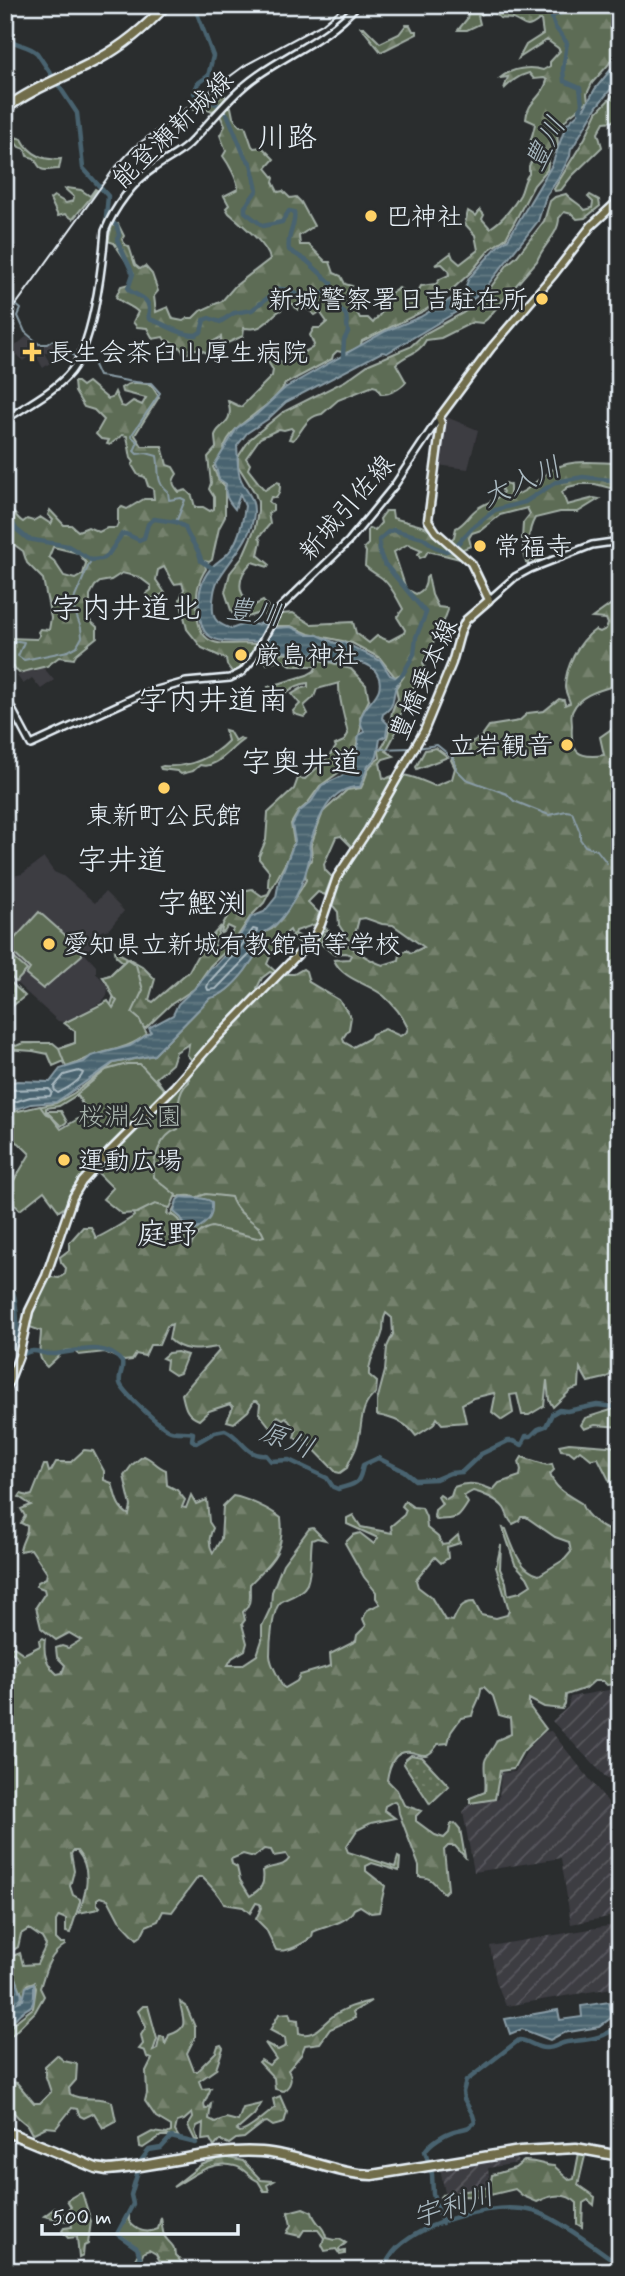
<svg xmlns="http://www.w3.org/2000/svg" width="625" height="2276" font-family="Mynerve,'Klee One',sans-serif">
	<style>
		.built { fill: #3d3c42 }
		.industrial { fill: url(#industrial-furrows) }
		.grass { fill: url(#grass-dots); stroke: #a2aea6; stroke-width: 2 }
		.forest { fill: url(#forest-firs); stroke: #a2aea6; stroke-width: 2; fill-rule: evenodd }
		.park { fill: #5d6c54; stroke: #a2aea6; stroke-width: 2 }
		.water { fill: url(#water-rules); stroke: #899ca6; stroke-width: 2 }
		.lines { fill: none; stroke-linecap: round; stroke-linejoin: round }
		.shore { stroke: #a9b9c1; stroke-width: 2 }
		.stream { stroke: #899ca6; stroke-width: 2 }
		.river { stroke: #4a646f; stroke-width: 4.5 }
		.secondary-casing { stroke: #e8f1f8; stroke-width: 10 }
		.primary-casing { stroke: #e8f1f8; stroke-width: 11 }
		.highway-casing { stroke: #e8f1f8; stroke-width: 13 }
		.secondary { stroke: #2a2d2e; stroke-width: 5 }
		.primary { stroke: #716d4b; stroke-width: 6 }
		.highway { stroke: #716d4b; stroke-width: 8 }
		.rail { stroke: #e8f1f8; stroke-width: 2 }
		.poi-dot { fill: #ffd166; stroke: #2a2d2e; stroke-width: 2.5 }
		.labels { text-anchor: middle; stroke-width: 5; stroke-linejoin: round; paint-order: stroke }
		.street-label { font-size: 26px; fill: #e8f1f8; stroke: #2a2d2e }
		.poi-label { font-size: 26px; fill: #e8f1f8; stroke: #2a2d2e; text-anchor: start }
		.park-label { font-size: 26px; fill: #a9b5ae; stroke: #2a2d2e }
		.water-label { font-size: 28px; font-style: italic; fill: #a9b9c1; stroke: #2a2d2e }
		.quarter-label { font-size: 30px; fill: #e8f1f8; stroke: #2a2d2e }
	</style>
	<defs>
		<pattern id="industrial-furrows" width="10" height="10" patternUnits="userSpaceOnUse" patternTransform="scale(1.75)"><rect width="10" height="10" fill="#3d3c42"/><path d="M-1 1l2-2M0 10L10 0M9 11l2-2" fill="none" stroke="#59595e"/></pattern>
		<pattern id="grass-dots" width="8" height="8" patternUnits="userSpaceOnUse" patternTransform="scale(1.75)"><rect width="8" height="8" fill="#5d6c54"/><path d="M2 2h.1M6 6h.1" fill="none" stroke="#74816d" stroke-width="1.8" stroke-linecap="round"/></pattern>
		<pattern id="forest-firs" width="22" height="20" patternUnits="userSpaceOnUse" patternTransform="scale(1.75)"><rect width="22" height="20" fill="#5d6c54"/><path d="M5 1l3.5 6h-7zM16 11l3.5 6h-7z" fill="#74816d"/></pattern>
		<pattern id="water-rules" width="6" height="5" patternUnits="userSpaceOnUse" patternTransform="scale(1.75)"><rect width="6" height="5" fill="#4a646f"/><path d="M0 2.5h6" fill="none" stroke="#647b84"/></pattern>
	</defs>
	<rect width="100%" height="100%" fill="#2a2d2e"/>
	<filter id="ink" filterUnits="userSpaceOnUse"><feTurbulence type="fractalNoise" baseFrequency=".0143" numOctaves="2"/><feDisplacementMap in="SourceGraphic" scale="14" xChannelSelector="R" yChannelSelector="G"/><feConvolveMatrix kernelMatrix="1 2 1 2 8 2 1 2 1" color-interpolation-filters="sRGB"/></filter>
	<g filter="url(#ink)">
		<g class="built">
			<path d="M27 336 41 346 54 342 60 343 63 346 59 349 64 359 56 363 51 352 44 353 50 363 43 368 34 352 23 361 12 349Z"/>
			<path d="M444 416 478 430 468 469 437 465Z"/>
			<path d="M42 666 54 680 41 689 32 678 23 684 17 676 26 671H35Z"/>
			<path d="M44 858 54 872 63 876 95 903 105 892 124 911 109 929 95 933 97 939 85 954 96 966V973L106 984 108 988 107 996 100 1003 64 1022 58 1021 5 973V878L22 874Z"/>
		</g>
		<g class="industrial">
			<path d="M620 1688V1792L552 1721 568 1707 570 1697Z"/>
			<path d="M551 1731 620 1817V1915L571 1924 561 1858 474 1872 463 1812 468 1805 499 1799 501 1773 515 1772 528 1749 545 1732Z"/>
			<path d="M620 1924V1991L618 1987 506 2006 496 1981 490 1946Z"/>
			<path d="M518 2154 517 2163 488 2168 490 2186 445 2193 440 2168Z"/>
		</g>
		<path class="grass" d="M411 1755 422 1757 449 1786 430 1804 404 1764 405 1760Z"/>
		<g class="forest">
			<path d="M469 5H620V43L609 64 592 83 587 94 588 101 569 116 557 131 558 146 549 158 547 170 534 185 506 238 490 249 471 272 444 297 424 311 362 341 360 347 346 353 337 351 333 355 332 359 285 384C270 414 222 422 222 460L213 467 219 481 225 486V517L219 528 212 560 209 562 204 561 206 569C197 582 196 595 197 611 199 659 235 638 264 645L266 656C283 651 295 655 312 656L317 661C329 659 339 667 351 669L366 685 369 700 360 718 361 727 355 752 345 768 320 786 307 804 298 812 291 824 294 842 287 860 264 903 251 916 231 946 210 966 194 989 170 1005 146 1028H141L53 1066 48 1054 33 1051 5 1049V1040L16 1046 23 1043H53L59 1048 75 1043V1031L70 1028 110 1008 113 998 118 1000 103 977 110 975 123 962 116 956 115 951 142 966 155 979 149 1000 153 1002 189 971 202 947 221 926 214 944 217 948 223 946 234 929 228 926 224 932 221 933 223 924 242 891 252 889 262 896 268 894 271 888 268 885 269 871 259 859V856L266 840 268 813 294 789 298 778 305 779C316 769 328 759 336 747L335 745 344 741 348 734C345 719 338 698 339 683L317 689 314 697 304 706 308 714 304 717 294 714 293 711 300 704 292 694 302 688 308 687V683C291 685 287 695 273 699L268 687 307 675 314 671 317 666H293L280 659 267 664 264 659H260L257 653 250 654C247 664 244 670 233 673L227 665 226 659 202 648 187 629 180 599 184 589 182 583 174 584 164 567 158 570 156 580 165 593 147 601 146 594 151 590V586L139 577 122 573 111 580 100 582 95 586 90 595V611L87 618 97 627V637L76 654 74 659 59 657 47 666 19 673 11 664V653L5 650V635L7 638 37 639 40 635 38 632 40 629 49 630 51 618 43 579 27 563 23 551 5 538V507C15 511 17 519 23 522L27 519 33 521 40 517 51 524 53 520 48 515 50 510 64 525H71L78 531 88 527 99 532 107 528H116L118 524V510L122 507 127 509 144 499H154L153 489 148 486 145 477 138 475 132 465 134 462 131 458 127 436 122 435 110 445 107 444 109 440 101 439 96 434 104 420 94 410 84 407 75 392 74 382H77L82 386 88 382 108 399 112 398 115 392 121 406 125 407 133 401 142 405 146 398 122 392 121 388C130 381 141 383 151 385L159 397 135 435 142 446H162L167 465 173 467 177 474C171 482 173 485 179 492L186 490 192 496 195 507H203L210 511 214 509V497L209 489 211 483 208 457 216 448C216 444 215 440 215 436 216 425 236 425 228 401L241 407 272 376 273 370 265 357 271 351 282 364 312 348 314 345 310 335 314 328H320L327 322 320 312 315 315 306 308 298 310 289 301H285L281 310C273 313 267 326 256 328 252 329 248 328 244 328L243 336 214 349 212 347 221 340V337L209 344 212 350 207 353 199 349H190L189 353 185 354 177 344 165 340 163 337 153 339 147 328 137 327 133 322 138 312C131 305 122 304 116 297L121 286 129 284 134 273 114 243 108 241 112 226 118 224 124 236 122 239 125 245 129 246 135 265 140 269 145 266 152 274 158 291 154 296 156 312 168 307 173 319 183 321 188 318H193L200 311 222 301 235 286 270 259C267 244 241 224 229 213L226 208 229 205 224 196 238 189C238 180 228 163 223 156L226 151 220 135 225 126 217 109 212 111 203 107 194 110 191 107 221 88 231 107 233 117 240 126H245L252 146 254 148 262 147 274 159 266 168 274 178 273 182 278 192 283 191 290 198 296 197 301 202 314 226 299 236 300 245H309L326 262H330L334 273 341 276 345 284 352 286 346 293 350 298H354L355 309 360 318H368L373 323 386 307 388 295 399 288 403 291 401 303 403 304C413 296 416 297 421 286L436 284 440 279 449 275 448 270 442 264 435 265 451 253 453 258 460 264 478 250 475 235 465 224 468 211 476 216 480 210 484 215 482 219 490 228C502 221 514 206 520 195 524 187 523 181 529 174V166L536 153 529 152C529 140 534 133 535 123L526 119C527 101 544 97 547 80L544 78 534 79 529 73C518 76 512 81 504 89L508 77 500 78C512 68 530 66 543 70L550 66V62L560 51 558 48 547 40 519 58 526 45 543 34 541 20H539C524 32 525 23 513 19 509 18 504 19 500 18L495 13 486 12 478 16 480 24 467 30H458L467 19ZM53 547 78 553 86 563 83 574 75 579 64 576 54 561 49 557Z"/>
			<path d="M406 25H410L413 31H417V34L381 52 361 27H364L380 43 399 34Z"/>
			<path d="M620 88V116L614 121 604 122 598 133 602 147 572 176 561 190 555 191 554 189 585 138 597 112Z"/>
			<path d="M10 132 15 137 22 139C30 155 45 161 61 159L59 169C41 170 43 174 34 158L27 156 25 149 19 147 14 141 5 142V134Z"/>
			<path d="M67 188 81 190 90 196 95 189 97 190 73 219 65 214 58 216 50 199 54 196 66 203 73 201 74 197 65 189Z"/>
			<path d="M566 194C572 201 579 203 585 210L592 208 593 202 588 197 590 195 599 200 600 206 585 218 577 219 572 214 564 212 559 218C559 234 542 246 537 261L487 319 482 323 473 322 441 338 426 340C419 354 406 354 396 364L406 382C401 388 389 395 381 394L377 387 373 386 338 400 322 414C306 416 303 431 293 440L289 439 293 430 291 428 284 430 279 429 260 438 246 458 250 464 248 469 262 487 265 490 277 482 280 483C280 489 280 493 276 498L271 497 269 502 273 505V510L268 513 270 524 259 537 261 541 258 555 269 564 268 567 252 562C237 576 235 596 255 605L263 601 272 611 270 616 275 619 281 614 293 613 311 624 353 622 356 633 369 643 377 636 389 641 404 633 405 630 397 617 403 609C397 598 389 582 379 576 373 572 370 571 365 566L366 552 364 548 368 544V530L369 528 375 530 381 523 380 519 386 511H392L393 518 425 527 447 544 454 537 456 528C466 523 469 514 478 508 486 502 497 501 503 492L501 488 506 483 510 485V494L512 496C527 493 536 480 549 472 569 457 597 463 620 463V486L610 488 595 484H581L568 487 562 492 567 505 594 498 599 499 578 512H560L535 518C527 532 528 547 536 560H540L539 563H534L530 557 528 564 526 563 522 539 523 523 530 514 527 508 500 515 481 530 472 533 469 538 471 546 463 549 460 559 428 551 425 556 420 558 418 554 422 550 408 544 394 552 406 589 416 594C424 590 426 586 426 578L428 576 432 595 438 607 446 608 448 610 442 626 434 636 435 639 423 663 425 668 412 682 417 697 404 703 394 736 386 751 394 756 383 759 380 763 383 778 386 779C401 769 420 780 435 786L452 779 455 768 451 760 453 756 457 753 467 754 470 751 469 743 481 737 489 726 519 721 528 713 544 711 559 699 564 700 565 705 570 703C569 698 565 692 565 687 565 667 579 641 595 630L600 632 606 629 608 624 606 619 592 618 620 598V691L610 687C597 691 579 696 573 710 570 714 572 721 572 726 570 752 578 759 604 755L600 737 620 723V1369L605 1378 588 1382 580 1368 579 1387 571 1390 553 1407 549 1400 547 1380 544 1406 529 1415H522L517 1394 510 1395 513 1413 502 1420 492 1412 495 1397 494 1393 473 1398 462 1404 466 1422 442 1424 437 1418 433 1425 416 1436C407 1423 393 1418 377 1415V1401L385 1371 387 1347 393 1334 392 1318 386 1313C382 1320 384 1323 383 1330 380 1346 368 1358 369 1375L377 1382 376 1393C357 1408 364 1427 356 1448 353 1456 349 1460 347 1468L340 1473 336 1472 304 1439 300 1442 294 1437 296 1431 286 1417 283 1419 278 1416 275 1420 278 1431 270 1427 259 1413 260 1404 257 1401H254L248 1411 234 1423 227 1421 233 1407 230 1404 209 1411 199 1420C186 1415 185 1407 182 1394L219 1351 217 1347C199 1350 183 1353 169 1339L172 1324 167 1326 159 1345H150L145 1356 136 1354 132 1360 124 1361 105 1352 79 1355 73 1350 64 1351 47 1367C35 1356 41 1346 41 1331L27 1326 34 1304 51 1277 59 1278 65 1274 66 1268 61 1262 60 1257 69 1250V1243L83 1227H91L96 1238C102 1236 129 1220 134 1216L132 1211 150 1200 169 1205 167 1214C186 1217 180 1234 186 1247L189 1248 202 1228 212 1226 260 1232 259 1227 191 1196C185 1195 180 1197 175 1197 166 1198 150 1175 148 1168L181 1089 189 1082V1077L197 1066 187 1055 189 1044 176 1052 172 1064 156 1078 165 1091 162 1093 99 1104 86 1111 77 1095 59 1106 46 1108V1111H61L67 1122 61 1126 47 1112 5 1114 56 1103 74 1093 114 1063 154 1055 210 998C230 995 248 965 259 949V944L264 940 265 932 272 929 282 918 301 889 306 880 305 871 312 858 311 845 323 812 347 790 361 788C369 774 364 768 380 758L379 751C395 733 386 714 398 699L396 688 404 676 401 674 395 677 380 658 352 643 309 634 291 626H276L266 620 263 612 241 619 232 613 225 592 230 573 242 558 255 528 258 511V502L255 493 238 466V457L250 439 283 412 345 381 369 364 410 347 424 334 463 313 482 299 508 264 517 256 544 221 550 201 555 197ZM341 836 351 846 359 848 335 885 330 902 338 912 339 925C345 934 349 944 360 949V946L354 938 359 919 365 918 382 924 393 925 424 947 411 953 407 950 400 954 399 960 383 965C366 960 352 947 338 938L332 949 321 943 325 931 328 930 324 927 317 938 319 942 333 954 346 953 351 955 349 959 334 960C343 980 368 983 384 996 393 1004 403 1017 408 1028L406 1033 400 1036 385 1029 372 1034 370 1038 353 1047 344 1042 343 1038 349 1029 351 1017 339 1000 309 982 306 971 303 969 294 974H285L264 993 259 992 257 988 262 978 270 972 275 974 276 972 267 964C271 952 280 938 290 930L294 939 300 943 305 939 295 934 296 931 316 924 319 913 308 902 318 892 325 895 332 877 325 870 324 864 336 837Z"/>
			<path d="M225 730 229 731 235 741 240 738 243 740C229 749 216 770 200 765L193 771 181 774 177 771 161 769 160 767 163 766C188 768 210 759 228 741Z"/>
			<path d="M5 977 25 996 5 1012Z"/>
			<path d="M177 1352 187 1355 180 1373 175 1375 166 1369 167 1360 162 1358 168 1353Z"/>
			<path d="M620 1393V1427L595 1425 584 1429 581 1425 585 1418 611 1410 614 1408 613 1401Z"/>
			<path d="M569 1443 620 1447V1495L610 1482 598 1458 591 1459 580 1450 574 1455 569 1451 561 1450 559 1445Z"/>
			<path d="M84 1450 93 1451 104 1471V1480L112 1483C116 1496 116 1507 129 1515L131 1506 124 1476 132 1465 143 1456C151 1457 156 1467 166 1470L167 1485 177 1490 185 1500 182 1507 186 1508 191 1495 196 1504 207 1500 209 1522 213 1528C209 1537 208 1544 213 1553L221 1539 223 1506 233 1496C246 1498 270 1509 281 1518 285 1552 272 1561 250 1584 249 1596 253 1602 243 1612L245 1620 242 1624 247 1643 245 1650 232 1658 228 1665H242L257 1655 262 1640V1626L271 1607 272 1592 283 1564 309 1529 313 1528 325 1540 317 1538 312 1540C310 1554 312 1570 307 1584 302 1594 289 1597 281 1602 272 1608 270 1645 270 1655 270 1665 279 1676 282 1686L285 1688 297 1681 300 1675 331 1666 330 1654 356 1641 357 1635 366 1626 363 1619 367 1610 380 1604 376 1598V1592L364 1577 345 1543 353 1535 360 1533 374 1544 378 1538 347 1524V1518L353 1515 361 1527 392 1533 391 1526 404 1515 406 1510 402 1506 405 1501 413 1507 422 1508 426 1517 427 1528 438 1537 442 1545 448 1544 458 1535 460 1543 447 1547 448 1558 441 1563 435 1557 416 1580 418 1587 431 1597 445 1620 453 1621C458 1610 461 1602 474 1602L481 1615 496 1618 507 1615 509 1610 496 1567 501 1545 500 1569 506 1582 508 1595 520 1592 531 1585 527 1577 515 1564 503 1528 506 1529C513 1547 519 1570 539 1575L565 1559 571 1552 569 1542 555 1537 526 1517H521L519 1521 513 1524C507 1519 508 1514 504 1508 498 1500 483 1493 473 1491L464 1496 468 1503C457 1521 458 1518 437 1520L434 1516 435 1510 442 1504 438 1497 440 1495 446 1499 451 1496 454 1487C469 1481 479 1484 493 1490L499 1483 520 1476 521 1470 519 1462 522 1457 547 1465 552 1464 554 1470 550 1474C555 1489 568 1495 581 1503 585 1516 606 1534 620 1532V1683L607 1685 603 1681H594L586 1688 566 1695 565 1704 562 1709 544 1707 529 1699V1706L546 1729 523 1751 513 1769 500 1771 495 1799 470 1803V1798L485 1792C487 1780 483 1769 485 1761 486 1756 494 1748 497 1740L511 1734 510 1718 499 1715 493 1696 484 1687 481 1688C481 1700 474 1705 472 1716L461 1718 451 1732 448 1743 438 1744C435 1748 432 1754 426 1755 420 1756 416 1752 410 1752 394 1750 389 1767 387 1780L397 1790 404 1805 421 1811 416 1816V1821L435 1835 444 1838 449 1833 451 1824 455 1823 460 1829 465 1857 455 1846H448L444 1850 448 1889 444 1893C435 1886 433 1876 419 1877V1866L399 1813 398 1806 394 1801 385 1806 384 1810 395 1818 371 1823 357 1830 346 1847 348 1852 395 1867 398 1857 400 1858 399 1871 372 1863 366 1866V1871L385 1886 379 1912 371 1913 360 1906 354 1909C347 1924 327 1925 313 1932L312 1937C302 1944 288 1953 276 1950L266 1929 256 1919 261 1908 260 1904 256 1903 250 1913 243 1907 224 1904C220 1895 209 1884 202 1877H198L172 1912 163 1911 158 1921 146 1926 141 1936 137 1939 119 1920 108 1899 100 1897 97 1899V1904L100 1907 98 1909 79 1913C86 1892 93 1870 77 1851H73L71 1854 74 1871 70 1886 73 1895 80 1899V1902L70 1933 66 1932V1919L59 1916 56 1921V1939L60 1943H65V1945C49 1954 45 1972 40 1988L44 1996 35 2012 5 2042C5 2026 22 2017 33 2008L36 1988 34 1982 28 1984 23 1999 19 2001 22 1994 15 1975 5 1996V1959L20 1953 23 1965 37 1964 46 1945 42 1938 29 1929 21 1934 18 1947 5 1955V1671L12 1669 18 1660 16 1655 6 1649 14 1647 24 1654 40 1646 39 1640 43 1638 45 1639C43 1654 46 1664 57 1674L62 1673 65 1665 57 1657 56 1648 62 1646 68 1648 81 1640 69 1633 56 1640 41 1628 36 1607 45 1593 44 1589 36 1586 38 1582 46 1578 47 1573 31 1549 20 1551C21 1542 28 1534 27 1526L21 1523 25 1516 21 1509 31 1505 19 1497 21 1494 28 1496 32 1495 44 1465H47L49 1472 51 1471 56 1462H71ZM264 1849 271 1850 274 1856 286 1854 289 1859C283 1869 271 1864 263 1871 265 1885 261 1889 250 1896L240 1880 237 1867 232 1864 231 1859 243 1854 254 1857Z"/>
			<path d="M371 2001 353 2012 355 2018 330 2029 320 2043 305 2045 301 2055 288 2070C293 2078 291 2086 283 2091L275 2089 274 2078 259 2062 261 2060 269 2065 276 2059 265 2043 278 2050 286 2046 285 2038 270 2030 279 2014 289 2013 291 2019 298 2020 299 2033C313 2039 322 2024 333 2016 342 2009 360 2003 371 2001Z"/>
			<path d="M180 2002 186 2006 195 2027V2037L187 2053 194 2071H197L216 2052 218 2046 221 2045 223 2048 216 2069 199 2081 202 2089 211 2088 204 2104 205 2109H207L211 2104 209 2119 215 2122 226 2118 238 2121 243 2108 261 2104 254 2115 237 2130 240 2132C251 2130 265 2115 275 2108L273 2099 280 2096 287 2112 284 2123 273 2126 267 2122 263 2123 244 2138 236 2139 229 2144 220 2140 214 2147 210 2139 202 2140 203 2123 197 2126 195 2131 198 2140H195L188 2126 193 2118 192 2113 184 2120 177 2122 175 2131 178 2136H161L143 2148 140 2147 139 2139 152 2132 167 2134 171 2132V2126L156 2117 145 2101 147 2093 146 2071 152 2059 147 2057 145 2051 139 2049 143 2044 141 2035 146 2027 138 2011 143 2006H148L157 2039 153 2051 157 2049 160 2036 164 2037 165 2045 169 2035C191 2028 182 2019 180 2002Z"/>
			<path d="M57 2055 64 2061 77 2064 76 2080 69 2088 70 2094C82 2102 99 2095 112 2102L116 2121 103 2128 94 2113 84 2118 80 2116 77 2109 72 2108 56 2128 46 2127 32 2134 27 2125C19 2119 2 2103 5 2092 7 2088 10 2085 12 2082L17 2083 34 2103H40L51 2092 45 2074V2066Z"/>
			<path d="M579 2153H583L585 2156 578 2185 595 2197 594 2205 588 2200 583 2203 582 2227 577 2224V2203C565 2191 550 2195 537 2202L523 2196 515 2189 482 2197 463 2196 445 2201 441 2200 440 2197 442 2195 490 2187 492 2175 515 2168 524 2161C537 2160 543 2166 554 2166L570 2180 574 2179Z"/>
			<path d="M223 2157 243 2161 261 2180 274 2181 267 2185 269 2191H264L258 2181C249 2178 245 2168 235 2166 211 2159 192 2177 173 2187L201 2165Z"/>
			<path d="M79 2193H82L91 2221 88 2244 84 2246 83 2256 79 2258 77 2237 68 2238 62 2231 64 2228 72 2227 71 2222 44 2216 55 2208 64 2215 71 2207 67 2200Z"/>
			<path d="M303 2208 312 2212C314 2223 326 2227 326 2238L334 2240 339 2239 346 2243 339 2249 340 2252 345 2251V2254L340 2255 336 2249 325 2251 322 2245 324 2238 318 2230H304L300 2236 287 2233 291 2225 288 2212Z"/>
			<path d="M129 2216V2221C136 2231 147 2234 158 2229L161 2217C162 2222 162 2230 164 2235 168 2244 175 2243 175 2255L184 2265 170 2271 164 2269 156 2254 149 2250 144 2252 139 2262 133 2263 139 2252 134 2245 119 2234 121 2227Z"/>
		</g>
		<g class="park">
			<path d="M436 748 448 757 417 769 416 767 425 750Z"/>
			<path d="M39 912 82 950V955L43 989 26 975 30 969 7 947Z"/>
			<path d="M5 950 27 970 16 982 5 972Z"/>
			<path d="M127 959 136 965 143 990 132 1013 139 1019 147 1034C133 1045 121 1048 105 1052 92 1055 79 1063 66 1067L59 1049 75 1043V1031L64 1023 108 1001 113 1008 117 1001C110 995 110 985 103 977L110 975Z"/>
			<path d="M127 1064H140L169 1095 186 1076 188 1082C176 1094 178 1113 178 1129 160 1135 152 1160 154 1177L176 1195 170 1208 155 1204 137 1213 122 1214 103 1199 113 1188 91 1166C86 1172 80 1179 75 1185 68 1195 70 1206 59 1211L44 1191 20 1210 8 1198 13 1182 30 1154 19 1143 5 1136V1114L40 1106 45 1113 50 1115 61 1129 88 1113 77 1094 106 1070Z"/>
			<path d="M206 1194 231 1197C238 1218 258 1220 264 1236L257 1238 212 1227C200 1229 195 1237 188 1247L183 1244C185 1230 184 1221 171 1214L180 1196 195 1198Z"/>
		</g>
		<g class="water">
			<path d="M620 58V78L597 106 573 147 571 148 570 156 558 179 546 196 538 221 482 292 458 311 387 353 382 352 286 402 268 419 247 433 237 446C238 455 237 464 239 473 241 488 255 494 254 513 252 539 230 559 218 580 214 587 209 614 217 621 219 624 227 627 231 629L250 622 256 625 261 623 276 628 291 627 308 635H318L335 643 343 642 381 661 390 675 399 679C398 683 395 686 395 690 392 702 395 706 383 714L382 718 388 724 386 736 380 739 377 757 368 766 360 787C331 785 318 819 310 843 308 852 311 845 310 854 310 857 305 877 303 880 296 899 282 924 265 932 262 952 232 995 210 998L154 1055 113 1063 56 1102 31 1104 5 1113V1084L17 1081 50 1082 60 1069 84 1062 91 1056 130 1046 151 1032 149 1028 152 1026 173 1015 178 1004 197 986 211 967 215 966 235 944 251 917 264 912 276 897 279 881 295 841 292 825 299 812 311 802 322 785 342 776 357 751 359 735 365 732C362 728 360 722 361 717 365 705 376 699 379 689 384 671 363 656 348 666L320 658 312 654C298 656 287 650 274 651L275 645 269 646C257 635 226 649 208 635 202 630 201 623 200 616 197 597 199 580 213 566 218 561 225 557 229 552 239 540 243 521 245 506L240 494 235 509C228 501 224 495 226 484L219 479 215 464 237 428 256 415 285 388 386 331 420 317 454 297 465 288 469 278 498 246 508 239 552 165 566 125 585 107 595 89Z"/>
			<path d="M181 1197C192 1199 203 1196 212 1202 213 1222 206 1221 194 1232L188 1231 181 1218 174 1212 177 1200Z"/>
			<path d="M15 1975 22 1996 18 2002 23 2000 26 1987 34 1983C35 2018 29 2000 15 2019 11 2024 9 2029 5 2034V1997Z"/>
			<path d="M609 2002 612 2017 599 2027 563 2033 550 2040 522 2029 510 2034 505 2019 558 2010 560 2020 582 2017 581 2006Z"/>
		</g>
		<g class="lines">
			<g class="shore">
				<path d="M253 929 257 930 250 954 216 989 208 990 207 987 209 982 240 948Z"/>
				<path d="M79 1071 83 1073C80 1081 66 1089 58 1093L55 1091 54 1087 64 1075Z"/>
				<path d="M5 1090 49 1089 52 1092 50 1096 30 1097 5 1105"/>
			</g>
			<g class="stream">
				<path d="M5 296 21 309 18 316 25 332 39 344H47L53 340 61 342 76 358"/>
				<path d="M80 360 93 363 99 376C117 378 133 384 151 383L160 393 131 436 138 442 134 451 137 454 146 453 157 456C160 471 155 482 168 492L169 500 181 498 185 500 176 522"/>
				<path d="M5 639 11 644 18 641 24 642 18 656 24 660 68 651 77 646 82 637 81 628 73 606 75 597 91 560"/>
				<path d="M417 748 437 745 453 758 457 770 466 779 507 794 514 801 549 815 566 811 572 812 580 832V839L585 846 597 850 607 863"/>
				<path d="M378 749 411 748"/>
			</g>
			<g class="river">
				<path d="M194 5 213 56 208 76 198 83 194 93 200 101 211 102 221 106 228 116 244 155 251 164 257 190 245 207V212L263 226 282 222 289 211 294 212C297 224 286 235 289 250L307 261 331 283 332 300 346 315 348 332 344 340 343 357"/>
				<path d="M500 5 503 8 526 12 530 5"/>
				<path d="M574 5 570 10 554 15 552 18 555 27 567 43 563 69 564 81 580 88 582 104 580 110 583 114"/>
				<path d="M5 36C14 46 27 44 37 53L77 113 83 168 108 196 106 217 117 226 119 235 117 240 133 274 128 289C134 296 148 296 149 308 149 312 148 315 149 319 166 324 179 335 196 335L201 332 204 320 209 318 220 322 234 313 252 310 279 289C301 288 302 311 324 292L332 295"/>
				<path d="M5 511 16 529 28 539 68 546 91 560 102 559 108 555 122 534H126L139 540 144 538 148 524 154 519 176 522 185 527C188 540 200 548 201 561L214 569"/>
				<path d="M395 682 403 674 414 654 416 637 426 613 384 563 380 553 379 540 388 532 393 530 423 538 435 547 446 551 453 549 472 528 495 510 525 502 556 482 583 477 620 481"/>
				<path d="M5 1293 12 1290C16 1296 18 1327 17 1336 16 1344 13 1346 17 1353L22 1355C37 1346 39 1355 54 1354 76 1352 106 1340 122 1362 124 1370 118 1375 120 1383 122 1392 163 1429 171 1431 178 1433 185 1431 193 1433L192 1440 196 1443 215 1432 225 1430C242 1437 245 1457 266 1455L271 1461 289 1460 327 1478 333 1487 338 1489C356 1483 359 1486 363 1465L378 1458 404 1471 415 1480 436 1479 450 1473 462 1472 481 1454 508 1441H513L522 1445 526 1436H531L538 1429 546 1426 552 1414 559 1410 567 1411 597 1405 615 1407 620 1402"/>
				<path d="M140 2162 149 2150 161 2148 171 2137 196 2143"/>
				<path d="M442 2223 433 2194 432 2174 425 2151C430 2143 444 2134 454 2131 463 2128 468 2130 475 2122L473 2115 464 2099 463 2092 466 2081 519 2040C529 2040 535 2048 545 2048 554 2049 559 2043 567 2042 590 2039 601 2040 620 2025"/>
				<path d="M119 2271 132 2266 140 2257 137 2248 117 2234 133 2204 131 2195 139 2168"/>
				<path d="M382 2271C386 2263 390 2255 397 2248 426 2221 495 2201 533 2211 553 2215 602 2252 620 2265"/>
			</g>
			<defs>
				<g id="secondary">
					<path d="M5 420C25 406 50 394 67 376 93 350 102 268 105 231 114 208 133 182 154 168 165 160 179 154 189 144 212 121 231 94 257 76 291 52 330 37 357 5"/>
					<path d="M489 600 515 577 530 569 592 545 620 541"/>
					<path d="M5 696 31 745 142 694 186 682 230 678 242 672 252 660 280 608 349 541 394 486 439 418"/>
				</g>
				<path id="primary" d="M5 1392 19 1356 29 1311 46 1276 73 1197 82 1182 110 1151 174 1087 216 1039 313 939 321 924 337 877 368 830 424 731 452 663 461 630 466 620 489 600 471 563 436 532 428 520 441 423 439 418 491 348 554 274 591 226 620 199"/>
				<g id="highway">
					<path d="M5 109C34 87 66 77 97 60 123 46 146 27 166 5"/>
					<path d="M5 2131 96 2168 107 2170C159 2167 210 2148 262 2152 300 2155 335 2174 372 2175L520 2151 576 2148 620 2156"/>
				</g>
			</defs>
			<use href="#secondary" class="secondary-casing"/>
			<use href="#primary" class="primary-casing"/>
			<use href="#highway" class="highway-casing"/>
			<use href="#secondary" class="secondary"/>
			<use href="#primary" class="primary"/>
			<use href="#highway" class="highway"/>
			<path class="rail" d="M5 320 113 170 134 147 244 66 322 24 345 5"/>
		</g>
	</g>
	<g class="poi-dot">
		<circle cx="371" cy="216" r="7"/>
		<circle cx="542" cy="299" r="7"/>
		<path d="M28.5 341.5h7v7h7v7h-7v7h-7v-7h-7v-7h7z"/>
		<circle cx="480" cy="546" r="7"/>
		<circle cx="241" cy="655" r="7"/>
		<circle cx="567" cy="745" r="7"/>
		<circle cx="164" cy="788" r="7"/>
		<circle cx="49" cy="944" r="7"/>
		<circle cx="64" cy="1160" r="7"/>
	</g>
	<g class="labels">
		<g class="street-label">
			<text transform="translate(172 129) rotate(-44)" y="9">能登瀬新城線</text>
			<text transform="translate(346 507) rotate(-49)" y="9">新城引佐線</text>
			<text transform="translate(423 679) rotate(-66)" y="9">豊橋乗本線</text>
		</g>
		<g class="poi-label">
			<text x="385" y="225">巴神社</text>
			<text x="528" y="308" text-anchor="end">新城警察署日吉駐在所</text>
			<text x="48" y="361">長生会茶臼山厚生病院</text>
			<text x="494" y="555">常福寺</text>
			<text x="255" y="664">厳島神社</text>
			<text x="553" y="754" text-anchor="end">立岩観音</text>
			<text x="164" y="824" text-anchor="middle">東新町公民館</text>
			<text x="63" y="953">愛知県立新城有教館高等学校</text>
			<text x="78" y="1169">運動広場</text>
		</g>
		<g class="park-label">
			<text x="130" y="1125">桜淵公園</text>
		</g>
		<g class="water-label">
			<text transform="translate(544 143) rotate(-62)" y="10">豊川</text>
			<text transform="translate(521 481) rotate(-24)" y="10">大入川</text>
			<text transform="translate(254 611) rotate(8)" y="10">豊川</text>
			<text transform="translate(287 1439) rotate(21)" y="10">原川</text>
			<text transform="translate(453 2205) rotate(-17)" y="10">宇利川</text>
		</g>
		<g class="quarter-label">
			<text x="287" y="147">川路</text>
			<text x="126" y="618">字内井道北</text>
			<text x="213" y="710">字内井道南</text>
			<text x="301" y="772">字奥井道</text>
			<text x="122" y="870">字井道</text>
			<text x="202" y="913">字鰹渕</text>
			<text x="167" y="1244">庭野</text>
		</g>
	</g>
	<rect width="625" height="2276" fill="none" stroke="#2a2d2e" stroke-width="28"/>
	<rect x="14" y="14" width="597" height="2248" fill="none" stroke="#e8f1f8" stroke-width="2.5" filter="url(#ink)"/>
	<path d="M42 2224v10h196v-10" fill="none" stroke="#e8f1f8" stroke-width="3.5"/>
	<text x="52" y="2224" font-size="21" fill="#e8f1f8" stroke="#2a2d2e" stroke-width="5" paint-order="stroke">500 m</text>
</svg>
